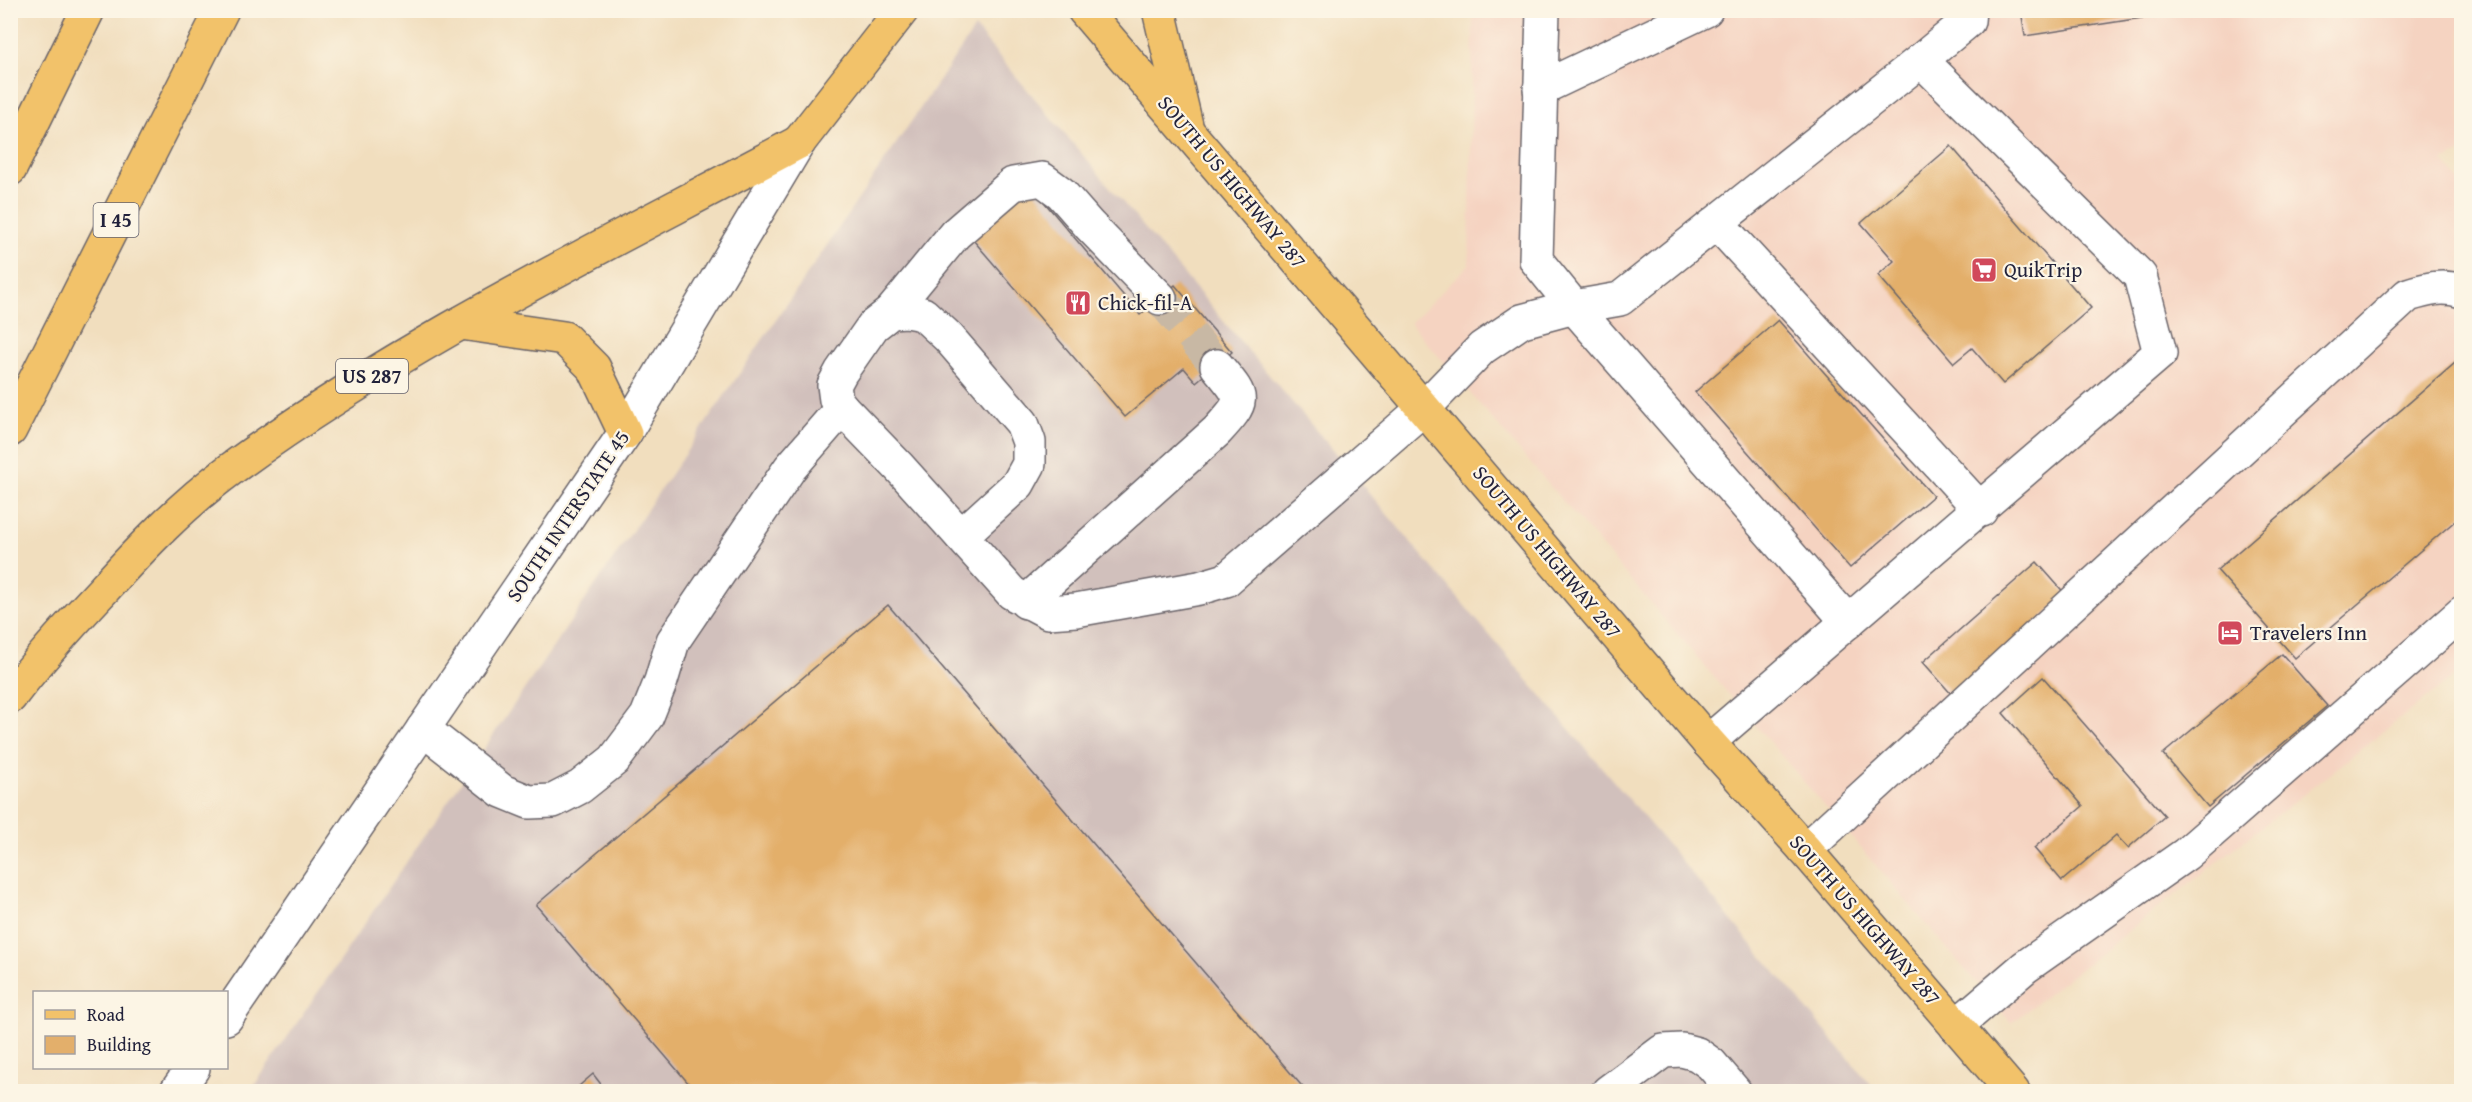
<svg xmlns="http://www.w3.org/2000/svg" width="2472" height="1102" font-family="'Gentium Book Plus',serif">
	<style>
		.built { fill: #f5d3c1 }
		.industrial { fill: #d1c0bc }
		.building { fill: #e3af6b }
		.lines { fill: none; stroke-linecap: round; stroke-linejoin: round }
		.minor-tunnel { stroke: #c8b8a4; stroke-width: 33; stroke-dasharray: 33 16; stroke-linecap: butt }
		.minor-casing { stroke: #6a6469; stroke-width: 36 }
		.major-casing { stroke: #6a6469; stroke-width: 36 }
		.highway-casing { stroke: #6a6469; stroke-width: 36 }
		.minor { stroke: #fff; stroke-width: 33 }
		.major { stroke: #f2c26a; stroke-width: 33 }
		.highway { stroke: #f2c26a; stroke-width: 33 }
		.labels { text-anchor: middle; stroke-width: 4.5; stroke-linejoin: round; paint-order: stroke }
		.shield { fill: #fcf5e5; stroke: #63616e; stroke-width: 1.5 }
		.shield-label { font-size: 20px; font-weight: bold; fill: #22223b }
		.street-label { font-size: 21px; fill: #22223b; stroke: #fcf5e5 }
		.poi-label { font-size: 21px; fill: #22223b; stroke: #fcf5e5; text-anchor: start }
	</style>
	<rect width="100%" height="100%" fill="#fcf5e5"/>
	<filter id="ink" filterUnits="userSpaceOnUse"><feTurbulence type="fractalNoise" baseFrequency=".0167" numOctaves="2"/><feDisplacementMap in="SourceGraphic" scale="12" xChannelSelector="R" yChannelSelector="G"/><feConvolveMatrix kernelMatrix="1 2 1 2 8 2 1 2 1" color-interpolation-filters="sRGB"/></filter>
	<filter id="wash" filterUnits="userSpaceOnUse"><feTurbulence type="fractalNoise" baseFrequency=".008" numOctaves="4" result="noise"/><feDisplacementMap in="SourceGraphic" scale="24" xChannelSelector="R" yChannelSelector="G"/><feGaussianBlur stdDeviation="1.35" result="paint"/><feColorMatrix in="noise" values="0 0 0 0 0 0 0 0 0 0 0 0 0 0 0 0 0 1.4 0 .05"/><feComposite in="paint" operator="in"/></filter>
	<g filter="url(#wash)">
		<rect width="100%" height="100%" fill="#f1debe"/>
		<path class="built" d="M1473 11H2461V153L2443 161 2462 184 2461 671 2011 1023 1410 323 1469 265Z"/>
		<path class="industrial" d="M975 28 1876 1091 250 1092Z"/>
		<g id="blocks">
			<g class="building">
				<path d="M2021 10H2180V12L2025 36Z"/>
				<path d="M1951 146 2091 308 2003 384 1972 348 1954 363 1878 275 1894 261 1861 223Z"/>
				<path d="M1028 183 1140 315 1175 285 1232 352 1196 382 1184 368 1125 417 968 234Z"/>
				<path d="M1778 320 1933 496 1850 568 1695 392Z"/>
				<path d="M2462 357V515L2295 658 2217 570Z"/>
				<path d="M2037 562 2067 596 1953 696 1923 662Z"/>
				<path d="M888 605 1307 1092H696L536 905Z"/>
				<path d="M2282 654 2327 706 2208 807 2163 754Z"/>
				<path d="M2043 677 2165 816 2128 848 2116 835 2062 881 2034 848 2083 806 2003 713Z"/>
				<path d="M593 1074 607 1092H572Z"/>
			</g>
		</g>
	</g>
	<g filter="url(#ink)">
		<use href="#blocks" fill-opacity="0" stroke="#6a6469" stroke-width="1.5"/>
		<g class="lines">
			<path class="minor-tunnel" d="M1160 298 1217 366"/>
			<defs>
				<g id="minor">
					<path d="M1543 10 1536 260 1574 307 1848 622"/>
					<path d="M1540 89 1706 10"/>
					<path d="M1717 223 1981 510"/>
					<path d="M891 312 955 234 1013 184 1042 179 1061 193 1089 225 1160 298"/>
					<path d="M842 408 836 400 834 385 841 372 873 326 891 312 906 311 923 314 948 337 1022 423 1029 442V464L1018 484 961 536"/>
					<path d="M1026 602 1217 431C1247 398 1244 399 1217 366"/>
					<path d="M423 729 502 791 529 802 553 801 580 787 614 760 647 716 661 681 673 641 790 468 842 408 899 467 1012 593 1048 612 1076 610 1199 588 1226 580 1424 408 1482 348 1522 321 1574 307 1620 299 1921 60"/>
					<path d="M1708 742 2160 353 2140 276 1921 60 1968 21 1969 10"/>
					<path d="M1805 850 2408 295C2427 289 2442 285 2462 291"/>
					<path d="M226 1018 625 433 799 142"/>
					<path d="M1956 1026 2025 967 2186 854 2462 613"/>
					<path d="M176 1092 193 1068"/>
					<path d="M1608 1092 1663 1051 1682 1050 1697 1054 1711 1064 1735 1092"/>
				</g>
				<g id="major">
					<path d="M1084 10 1708 742 1805 850 2013 1092"/>
					<path d="M1159 10 1186 125"/>
					<path d="M799 142 902 10"/>
				</g>
				<g id="highway">
					<path d="M10 169 88 10"/>
					<path d="M461 323 564 338 594 368 625 433"/>
					<path d="M10 430 222 10"/>
					<path d="M10 697C39 659 70 625 103 590 142 547 183 504 231 469 408 340 607 245 799 142"/>
				</g>
			</defs>
			<use href="#minor" class="minor-casing"/>
			<use href="#major" class="major-casing"/>
			<use href="#highway" class="highway-casing"/>
			<use href="#minor" class="minor"/>
			<use href="#major" class="major"/>
			<use href="#highway" class="highway"/>
		</g>
	</g>
	<defs>
		<symbol id="supermarket-square" viewBox="-11 -11 22 22"><rect x="-9" y="-9" width="18" height="18" rx="4" fill="#d1495b" stroke="#fcf5e5"/><path d="M-6-5.5h2.5l.6 2H6L4.5 2H-2.5L-4.4-4H-6ZM-1.5 3.2a1.3 1.3 0 1 0 .1 0ZM3 3.2a1.3 1.3 0 1 0 .1 0Z" fill="#fff"/></symbol>
		<symbol id="restaurant-square" viewBox="-11 -11 22 22"><rect x="-9" y="-9" width="18" height="18" rx="4" fill="#d1495b" stroke="#fcf5e5"/><path d="M-5-6h1v4h1v-4h1v4h1v-4h1v5L-1.5 .5V6h-2V.5L-5-1ZM5-6V6H3V1.5H1.5Q1.5-4 5-6Z" fill="#fff"/></symbol>
		<symbol id="hotel-square" viewBox="-11 -11 22 22"><rect x="-9" y="-9" width="18" height="18" rx="4" fill="#d1495b" stroke="#fcf5e5"/><path d="M-6-4.5h1.5V1H6V5H4.5V3h-9V5H-6ZM-4 0a1.8 1.8 0 1 1 3.6 0ZM.5 0V-2.5h3Q6-2.5 6 0Z" fill="#fff"/></symbol>
	</defs>
	<g fill-rule="evenodd">
		<use href="#supermarket-square" x="1969" y="255" width="30" height="30"/>
		<use href="#restaurant-square" x="1063" y="288" width="30" height="30"/>
		<use href="#hotel-square" x="2215" y="618" width="30" height="30"/>
	</g>
	<g class="labels">
		<g class="shield">
			<rect x="93.5" y="203" width="45" height="34" rx="4.5"/>
			<rect x="336" y="359" width="72" height="34" rx="4.5"/>
		</g>
		<g class="shield-label">
			<text x="116" y="227">I 45</text>
			<text x="372" y="383">US 287</text>
		</g>
		<g class="street-label">
			<text transform="translate(1232 182) rotate(50)" y="7">SOUTH US HIGHWAY 287</text>
			<text transform="translate(568 516) rotate(-56)" y="7">SOUTH INTERSTATE 45</text>
			<text transform="translate(1547 552) rotate(50)" y="7">SOUTH US HIGHWAY 287</text>
			<text transform="translate(1865 920) rotate(49)" y="7">SOUTH US HIGHWAY 287</text>
		</g>
		<g class="poi-label">
			<text x="2004" y="277">QuikTrip</text>
			<text x="1098" y="310">Chick-fil-A</text>
			<text x="2250" y="640">Travelers Inn</text>
		</g>
	</g>
	<rect width="2472" height="1102" fill="none" stroke="#fcf5e5" stroke-width="36"/>
	<rect x="33" y="991" width="195" height="78" fill="#fcf5e5" stroke="#a5a1a1" stroke-width="1.5"/>
	<rect x="45" y="1010" width="30" height="9" fill="#f2c26a" stroke="#a5a1a1" stroke-width="1.5"/>
	<text x="87" y="1021" font-size="18" fill="#22223b">Road</text>
	<rect x="45" y="1036" width="30" height="18" fill="#e3af6b" stroke="#a5a1a1" stroke-width="1.5"/>
	<text x="87" y="1051" font-size="18" fill="#22223b">Building</text>
</svg>
